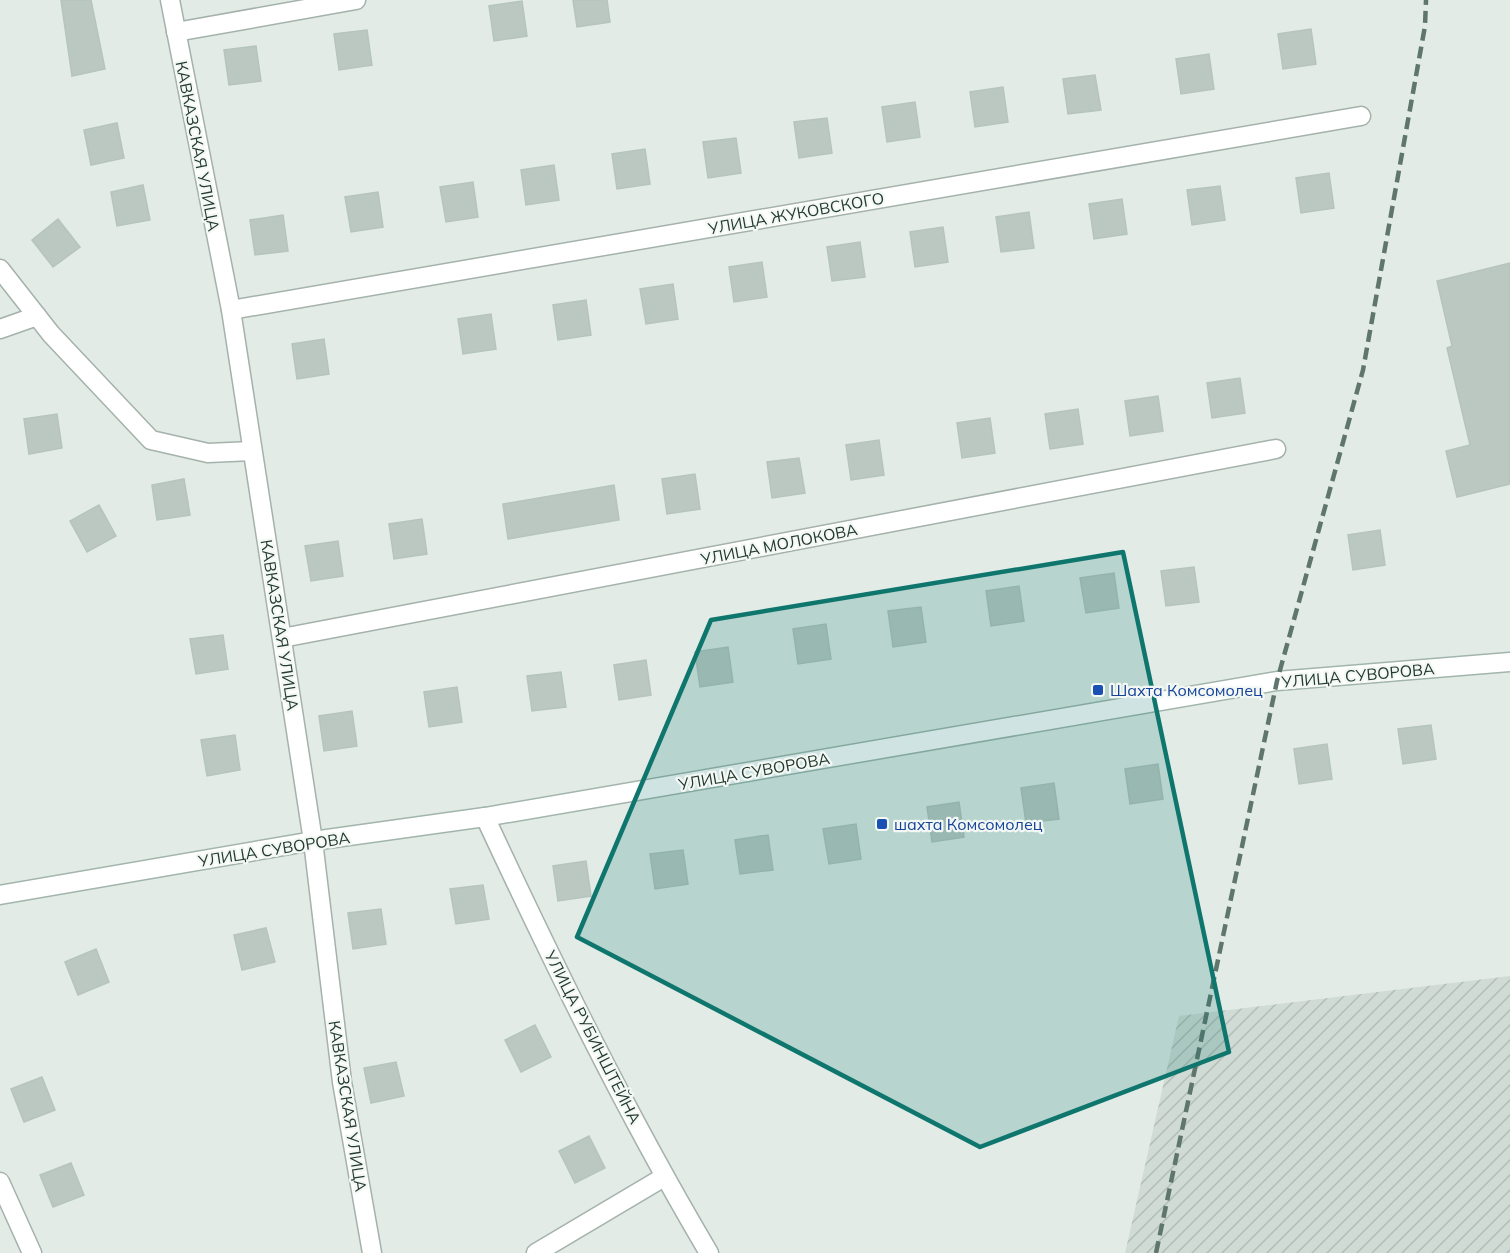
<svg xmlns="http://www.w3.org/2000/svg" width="1510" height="1253" font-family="Mulish,sans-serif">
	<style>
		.industrial { fill: url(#industrial-furrows) }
		.building { fill: #bbc8c2; stroke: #b5c4bc; stroke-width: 1.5 }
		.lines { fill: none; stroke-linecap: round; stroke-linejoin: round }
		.lane-casing { stroke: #a5b2ac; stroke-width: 21 }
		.street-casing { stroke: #a5b2ac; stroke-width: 21 }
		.secondary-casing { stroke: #a2b5ac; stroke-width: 21 }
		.lane { stroke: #fff; stroke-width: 18 }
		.street { stroke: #fff; stroke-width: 18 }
		.secondary { stroke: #fff; stroke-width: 18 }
		.rail { stroke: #5f766d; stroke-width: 4.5; stroke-dasharray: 12 6; stroke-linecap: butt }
		.marked { fill: #0f766e; fill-opacity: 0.2; stroke: #0f766e; stroke-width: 4.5; stroke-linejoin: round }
		.transit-dot { fill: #1a4fb4; stroke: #f3f8f4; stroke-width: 2 }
		.labels { text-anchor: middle; stroke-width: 4.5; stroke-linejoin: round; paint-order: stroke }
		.street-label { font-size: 16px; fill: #243a31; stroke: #f3f8f4 }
		.transit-label { font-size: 16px; fill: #164399; stroke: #f3f8f4; text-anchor: start }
	</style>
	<defs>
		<pattern id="industrial-furrows" width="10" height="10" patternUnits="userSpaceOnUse" patternTransform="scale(1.5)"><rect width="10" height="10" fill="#d1dbd5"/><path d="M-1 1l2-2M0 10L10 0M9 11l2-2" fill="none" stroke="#b3bdb7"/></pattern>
	</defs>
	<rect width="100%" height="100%" fill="#e2ebe6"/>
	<path class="industrial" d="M1510 976V1253H1125L1179 1016Z"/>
	<g class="building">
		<path d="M61 0H91L105 69 72 76Z"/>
		<path d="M573 0H607L610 22 577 27Z"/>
		<path d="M522 1 527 36 494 41 489 6Z"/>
		<path d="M1311 29 1316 64 1283 69 1278 34Z"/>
		<path d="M367 30 372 65 339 70 334 34Z"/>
		<path d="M256 46 261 81 229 85 224 50Z"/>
		<path d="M1209 54 1214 89 1181 94 1176 59Z"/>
		<path d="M1095 75 1101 110 1068 114 1063 79Z"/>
		<path d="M1003 87 1008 122 975 127 970 92Z"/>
		<path d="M915 102 920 137 887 142 882 107Z"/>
		<path d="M827 118 832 153 799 158 794 122Z"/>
		<path d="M117 123 124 158 91 165 84 130Z"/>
		<path d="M736 138 741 173 708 178 703 142Z"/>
		<path d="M645 149 650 184 617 189 612 154Z"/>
		<path d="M554 165 559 200 526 205 521 170Z"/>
		<path d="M1329 173 1334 208 1301 213 1296 178Z"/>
		<path d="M473 182 478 217 446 222 440 187Z"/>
		<path d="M143 185 150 220 117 226 111 192Z"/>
		<path d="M1220 186 1225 220 1192 225 1187 190Z"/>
		<path d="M378 192 383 227 351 232 345 197Z"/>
		<path d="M1122 199 1127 234 1094 239 1089 204Z"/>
		<path d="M1029 212 1034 248 1001 252 996 217Z"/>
		<path d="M283 215 288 251 255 255 250 220Z"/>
		<path d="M58 219 80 247 53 267 32 240Z"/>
		<path d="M943 227 948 262 915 267 910 232Z"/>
		<path d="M860 242 865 277 832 281 827 247Z"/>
		<path d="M762 262 767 297 734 302 729 267Z"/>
		<path d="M1510 263V484L1457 497 1446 451 1470 445 1447 348 1452 346 1437 281Z"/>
		<path d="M673 284 678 319 646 324 640 289Z"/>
		<path d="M586 300 591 335 558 340 553 305Z"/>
		<path d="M491 314 496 349 463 354 458 319Z"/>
		<path d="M324 339 329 374 297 379 292 344Z"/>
		<path d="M1240 378 1245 413 1212 418 1207 383Z"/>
		<path d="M1158 396 1163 431 1130 436 1125 401Z"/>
		<path d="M1078 409 1083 444 1050 449 1045 414Z"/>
		<path d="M57 414 62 448 29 454 24 419Z"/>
		<path d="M990 418 995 453 962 458 957 423Z"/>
		<path d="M879 440 884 475 851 480 846 445Z"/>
		<path d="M799 458 805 493 772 498 767 462Z"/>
		<path d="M695 474 700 509 667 514 662 479Z"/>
		<path d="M184 479 190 515 157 520 152 485Z"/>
		<path d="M614 485 619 520 508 539 503 504Z"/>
		<path d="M99 505 116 536 87 552 70 521Z"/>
		<path d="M422 519 427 554 394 559 389 524Z"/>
		<path d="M1380 530 1385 565 1353 570 1348 535Z"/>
		<path d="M338 541 343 576 311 581 305 546Z"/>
		<path d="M1194 567 1199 602 1166 606 1161 571Z"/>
		<path d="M1114 573 1119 608 1086 613 1080 578Z"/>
		<path d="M1019 586 1024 621 991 626 986 591Z"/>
		<path d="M921 607 926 642 893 647 888 611Z"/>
		<path d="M826 624 831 659 798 664 793 629Z"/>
		<path d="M223 635 228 669 196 674 190 639Z"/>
		<path d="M728 647 733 682 700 687 695 652Z"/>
		<path d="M646 660 651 695 619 700 614 665Z"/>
		<path d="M561 672 566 707 532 711 527 676Z"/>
		<path d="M457 687 462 722 429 727 424 692Z"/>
		<path d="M352 711 357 746 324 751 319 716Z"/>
		<path d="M1431 725 1436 759 1403 764 1398 729Z"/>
		<path d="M235 735 240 770 207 776 201 740Z"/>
		<path d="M1327 744 1332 779 1299 784 1294 749Z"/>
		<path d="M1158 764 1163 799 1130 804 1125 769Z"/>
		<path d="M1054 783 1059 819 1026 823 1021 788Z"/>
		<path d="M959 802 964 837 932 842 927 807Z"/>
		<path d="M856 824 861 859 829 864 823 829Z"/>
		<path d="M768 835 773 870 740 874 735 840Z"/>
		<path d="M683 850 688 884 655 889 650 854Z"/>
		<path d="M586 861 591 896 558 901 553 866Z"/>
		<path d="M483 885 489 919 456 924 450 889Z"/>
		<path d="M381 909 386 944 353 949 348 913Z"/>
		<path d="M266 928 275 962 242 970 234 935Z"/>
		<path d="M96 949 109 982 78 995 65 962Z"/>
		<path d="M535 1025 551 1057 521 1072 505 1040Z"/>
		<path d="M396 1062 404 1096 371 1103 364 1068Z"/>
		<path d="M42 1077 55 1110 24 1122 11 1089Z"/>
		<path d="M589 1136 605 1168 575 1183 559 1151Z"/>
		<path d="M71 1163 84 1195 53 1207 40 1175Z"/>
	</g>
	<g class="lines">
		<defs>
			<path id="lane" d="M0 329 37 316"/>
			<g id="street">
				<path d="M170 0 231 310 313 841 342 1082 372 1253"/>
				<path d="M176 32 356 0"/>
				<path d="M0 269 51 334 151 440 208 453 252 451"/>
				<path d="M231 310 1361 116"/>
				<path d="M282 638 1276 449"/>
				<path d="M485 817C554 965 626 1113 709 1253"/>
				<path d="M0 1182 32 1253"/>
				<path d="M536 1253 664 1177"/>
			</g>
			<path id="secondary" d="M0 895 313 841 485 817 1277 681 1510 662"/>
		</defs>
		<use href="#lane" class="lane-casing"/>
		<use href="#street" class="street-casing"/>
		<use href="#secondary" class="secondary-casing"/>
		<use href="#lane" class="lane"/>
		<use href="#street" class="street"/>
		<use href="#secondary" class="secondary"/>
		<path class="rail" d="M1156 1253 1277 681 1363 370 1425 26 1426 0"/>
	</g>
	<path class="marked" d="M1123 552 1229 1052 980 1147 577 937 711 620Z"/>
	<g class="transit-dot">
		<rect x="1092" y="684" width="12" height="12" rx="3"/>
		<rect x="876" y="818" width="12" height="12" rx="3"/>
	</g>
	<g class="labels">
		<g class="street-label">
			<text transform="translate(198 146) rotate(79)" y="6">КАВКАЗСКАЯ УЛИЦА</text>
			<text transform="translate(796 213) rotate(-10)" y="6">УЛИЦА ЖУКОВСКОГО</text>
			<text transform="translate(779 544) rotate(-11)" y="6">УЛИЦА МОЛОКОВА</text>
			<text transform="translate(280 625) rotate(81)" y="6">КАВКАЗСКАЯ УЛИЦА</text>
			<text transform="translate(1358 675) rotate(-5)" y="6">УЛИЦА СУВОРОВА</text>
			<text transform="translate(754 771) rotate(-10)" y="6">УЛИЦА СУВОРОВА</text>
			<text transform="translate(274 849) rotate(-9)" y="6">УЛИЦА СУВОРОВА</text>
			<text transform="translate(593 1037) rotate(63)" y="6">УЛИЦА РУБИНШТЕЙНА</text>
			<text transform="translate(348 1106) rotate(81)" y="6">КАВКАЗСКАЯ УЛИЦА</text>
		</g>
		<g class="transit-label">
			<text x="1110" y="696">Шахта Комсомолец</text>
			<text x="894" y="830">шахта Комсомолец</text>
		</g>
	</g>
</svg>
